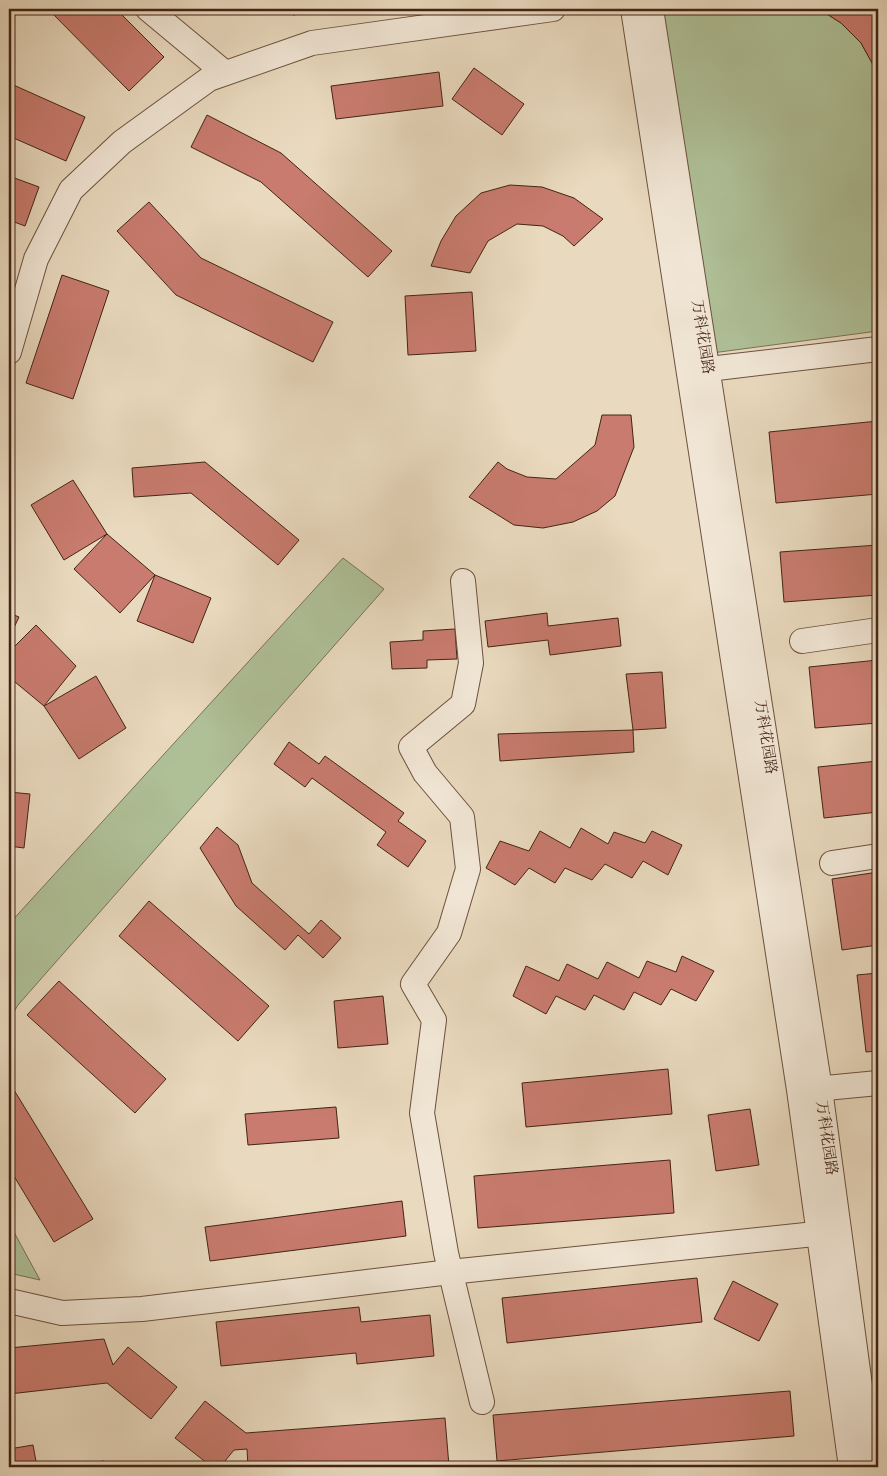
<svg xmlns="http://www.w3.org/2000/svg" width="887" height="1476" font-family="Vollkorn,'Noto Serif SC',serif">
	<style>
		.green { fill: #afc097; stroke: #797256 }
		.building { fill: #c87b6e; stroke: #432414 }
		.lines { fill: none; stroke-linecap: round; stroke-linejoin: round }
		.minor-casing { stroke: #6c513e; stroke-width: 26 }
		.minor { stroke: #f1e6d5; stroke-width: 24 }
		.labels { text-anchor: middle; stroke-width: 4.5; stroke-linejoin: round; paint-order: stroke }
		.street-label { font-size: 15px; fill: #432414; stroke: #f1e6d5 }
	</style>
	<rect width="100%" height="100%" fill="#e9d9be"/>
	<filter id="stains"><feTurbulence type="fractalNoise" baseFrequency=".004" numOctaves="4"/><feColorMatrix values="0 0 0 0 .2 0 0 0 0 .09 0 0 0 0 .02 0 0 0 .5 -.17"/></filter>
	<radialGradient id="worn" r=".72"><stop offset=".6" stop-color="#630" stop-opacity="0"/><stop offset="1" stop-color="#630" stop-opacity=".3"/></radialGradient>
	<g class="green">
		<path d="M663 9H819L841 23 861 43 877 72 878 88V331L712 353Z"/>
		<path d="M343 558 384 589 18 1005 9 1020V924Z"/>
		<path d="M9 1223 40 1280 9 1273Z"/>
	</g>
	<g class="building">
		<path d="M48 9H116L164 57 129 91Z"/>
		<path d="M292 9H332L293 15Z"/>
		<path d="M819 9H878V88L877 72 861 43 841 23Z"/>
		<path d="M474 68 524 104 502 135 452 99Z"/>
		<path d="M439 72 443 106 336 119 331 86Z"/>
		<path d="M9 83 85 117 66 161 9 136Z"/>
		<path d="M207 115 281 153 392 251 368 277 261 182 191 147Z"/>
		<path d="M9 176 39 187 25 226 9 220Z"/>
		<path d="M510 185 542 187 574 198 603 219 574 246 563 236 543 226 517 224 488 241 470 273 431 266 441 241 456 216 481 193Z"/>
		<path d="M149 202 201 258 333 322 313 362 176 295 117 231Z"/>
		<path d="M62 275 109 291 73 399 26 383Z"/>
		<path d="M472 292 476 351 408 355 405 296Z"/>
		<path d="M602 415H631L634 447 615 496 597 511 573 522 543 528 514 525 469 497 498 462 507 469 527 477 556 479 595 445Z"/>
		<path d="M878 421V494L776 503 769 432Z"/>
		<path d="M205 462 299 540 278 565 191 493 134 497 132 468Z"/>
		<path d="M73 480 107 534 64 560 31 505Z"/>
		<path d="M107 534 155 575 120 613 74 569Z"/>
		<path d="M878 545V595L784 602 780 552Z"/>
		<path d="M155 575 211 598 193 643 137 621Z"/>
		<path d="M9 613 19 617 9 638Z"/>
		<path d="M547 613 548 626 618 618 621 646 550 655 548 640 488 647 485 621Z"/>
		<path d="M36 625 76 666 44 706 9 677V652Z"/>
		<path d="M455 629 457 659 427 660V668L392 669 390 642 423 640V631Z"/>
		<path d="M878 660V723L815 728 809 667Z"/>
		<path d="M662 672 666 728 633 730 626 674Z"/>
		<path d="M96 676 126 728 79 759 44 706Z"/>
		<path d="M633 730 634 752 500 761 498 734Z"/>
		<path d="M289 742 319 764 325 756 404 813 398 821 426 841 408 867 377 845 386 832 312 778 305 787 274 764Z"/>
		<path d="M878 761V812L824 818 818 767Z"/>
		<path d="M9 792 30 794 24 848 9 846Z"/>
		<path d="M217 827 238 845 252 883 309 934 321 920 341 938 323 958 298 935 285 950 236 906 200 848Z"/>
		<path d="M581 828 608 844 614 832 645 843 652 831 682 845 668 875 643 861 632 878 605 864 592 880 565 868 555 883 529 868 515 885 486 868 500 841 529 851 540 831 570 848Z"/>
		<path d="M878 872V945L842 950 832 879Z"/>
		<path d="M149 901 269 1006 238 1041 119 936Z"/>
		<path d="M682 956 714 971 696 1001 671 989 661 1005 634 992 624 1010 594 995 585 1010 556 996 546 1014 513 996 526 966 559 981 567 964 598 979 607 962 639 978 647 961 676 972Z"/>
		<path d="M878 973V1051L866 1052 857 975Z"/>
		<path d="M59 981 166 1079 135 1113 27 1015Z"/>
		<path d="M383 996 388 1044 338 1048 334 1001Z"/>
		<path d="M668 1069 672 1114 526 1127 522 1083Z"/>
		<path d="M14 1090 93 1219 54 1242 9 1168V1093Z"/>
		<path d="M336 1107 339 1138 248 1145 245 1114Z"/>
		<path d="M750 1109 759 1165 716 1171 708 1115Z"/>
		<path d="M670 1160 674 1213 478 1228 474 1176Z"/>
		<path d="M402 1201 406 1236 210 1261 205 1227Z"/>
		<path d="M697 1278 702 1322 507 1343 502 1298Z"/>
		<path d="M733 1281 778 1304 759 1341 714 1319Z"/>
		<path d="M359 1307 361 1322 430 1315 434 1356 357 1364 356 1353 221 1366 216 1322Z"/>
		<path d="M104 1339 113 1365 128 1347 177 1387 151 1419 107 1383 9 1394V1348Z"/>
		<path d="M790 1391 794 1436 497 1461 493 1415Z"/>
		<path d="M205 1401 246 1433 445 1418 449 1466 426 1467H248L247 1449 234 1450 220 1467H212L175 1438Z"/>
		<path d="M33 1445 37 1467H9V1449Z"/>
		<path d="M104 1461 105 1467H58Z"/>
	</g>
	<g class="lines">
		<defs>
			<g id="minor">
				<path d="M148 9 225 73"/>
				<path d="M633 9 799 1090 851 1467"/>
				<path d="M651 9 820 1089 871 1467"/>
				<path d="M9 352 36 259 71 190 122 142 209 79 312 43 553 9"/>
				<path d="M692 371 878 349"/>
				<path d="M463 581 471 663 463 704 411 747 425 773 462 817 468 869 449 933 413 984 434 1020 422 1113 446 1253 482 1402"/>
				<path d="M802 641 878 630"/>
				<path d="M832 863 878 856"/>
				<path d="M805 1090 878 1083"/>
				<path d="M9 1301 62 1313 142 1309 450 1272 834 1232"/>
			</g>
		</defs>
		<use href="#minor" class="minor-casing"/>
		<use href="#minor" class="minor"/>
	</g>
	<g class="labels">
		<g class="street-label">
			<text transform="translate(703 337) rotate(81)" y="5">万科花园路</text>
			<text transform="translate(766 737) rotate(81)" y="5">万科花园路</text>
			<text transform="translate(827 1138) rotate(82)" y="5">万科花园路</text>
		</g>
	</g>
	<rect width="887" height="1476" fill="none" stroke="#e9d9be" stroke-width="30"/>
	<rect x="10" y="10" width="867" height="1456" fill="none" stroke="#432414" stroke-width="2.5"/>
	<rect x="15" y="15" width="857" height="1446" fill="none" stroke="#432414"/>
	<rect width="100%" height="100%" filter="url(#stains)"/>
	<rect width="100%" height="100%" fill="url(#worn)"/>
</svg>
